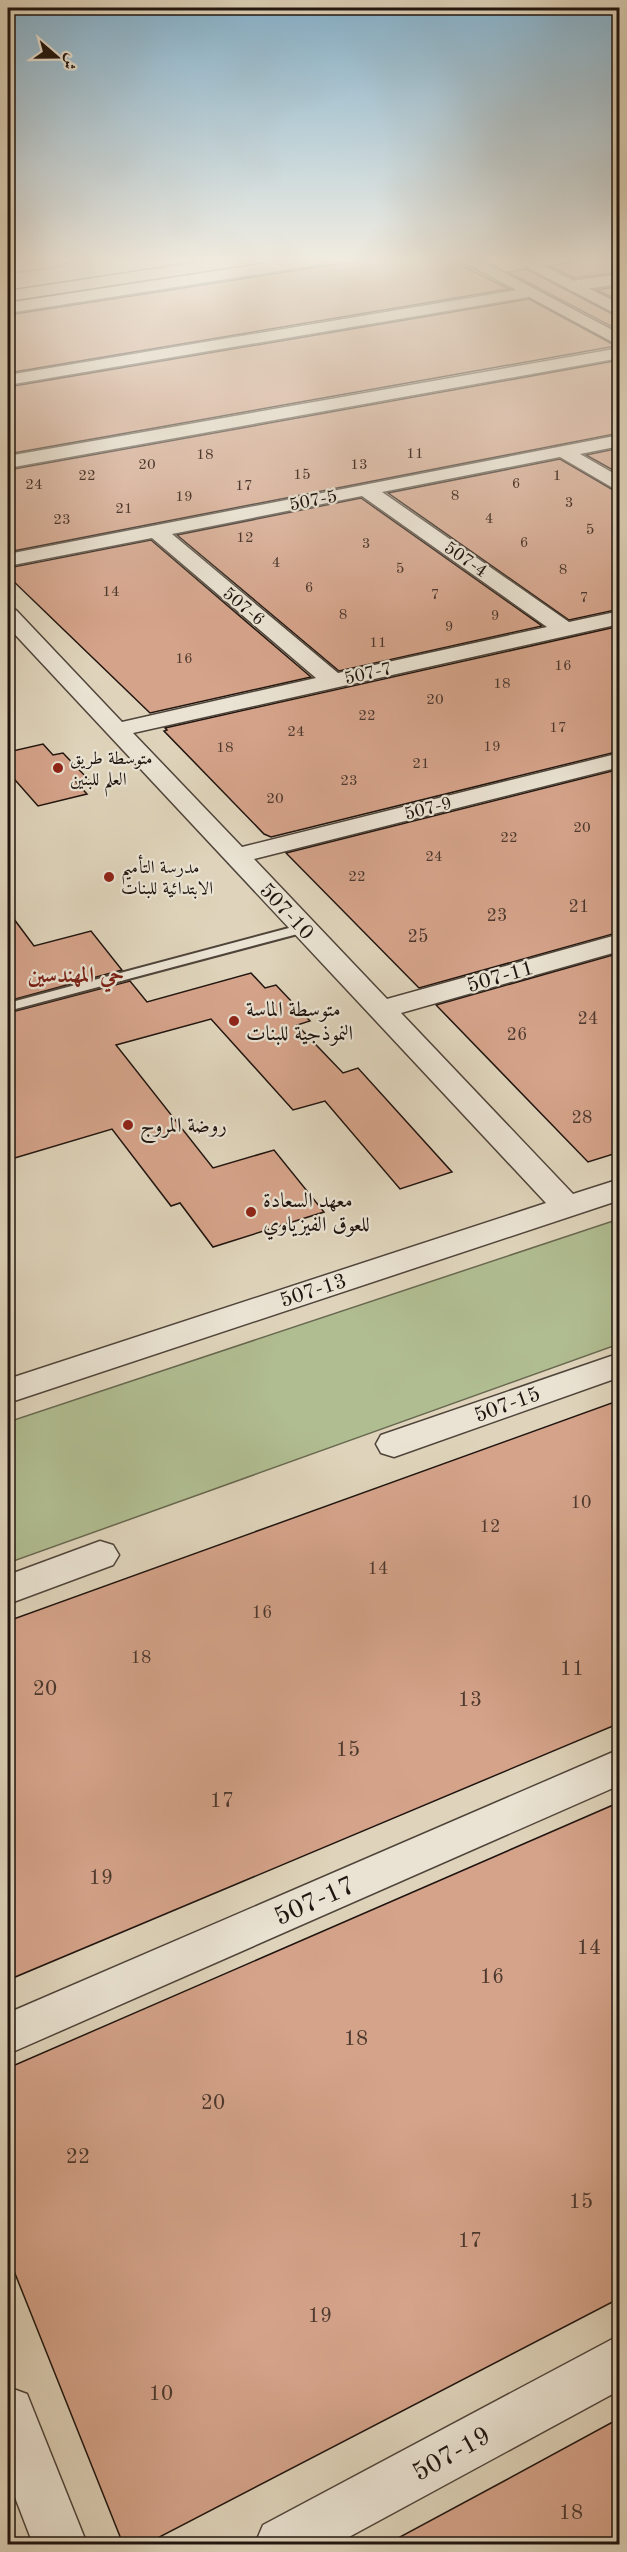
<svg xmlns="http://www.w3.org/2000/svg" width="627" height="2552" font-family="'Old Standard TT',Amiri,serif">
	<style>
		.green { fill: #b0bd91; stroke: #686850; stroke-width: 1.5 }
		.building { fill: #d5a38a; stroke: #1f140f; stroke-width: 1.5 }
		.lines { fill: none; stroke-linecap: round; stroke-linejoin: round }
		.lane-casing { stroke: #4f443a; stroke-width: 4 }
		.street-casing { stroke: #4f443a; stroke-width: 3 }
		.primary-casing { stroke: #1f140f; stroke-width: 3 }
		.lane { fill: #eae3d3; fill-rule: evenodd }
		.street { fill: #eae3d3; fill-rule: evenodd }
		.primary { fill: #dfd4bb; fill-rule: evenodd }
		.poi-dot { fill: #8f2418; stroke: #eae3d3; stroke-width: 2 }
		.labels { text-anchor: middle; stroke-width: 4.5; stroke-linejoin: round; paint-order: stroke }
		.far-number-label { font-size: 15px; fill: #4c382e }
		.far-street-label { font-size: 18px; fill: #1f140f; stroke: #eae3d3 }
		.far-poi-label { font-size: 18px; fill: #1f140f; stroke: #eae3d3; text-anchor: start }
		.number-label { font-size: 18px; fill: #4c382e }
		.street-label { font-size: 21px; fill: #1f140f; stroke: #eae3d3 }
		.poi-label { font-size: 21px; fill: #1f140f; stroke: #eae3d3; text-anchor: start }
		.near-number-label { font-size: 21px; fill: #4c382e }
		.neighbourhood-label { font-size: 22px; font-weight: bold; fill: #7a1f14; stroke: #eae3d3 }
		.near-street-label { font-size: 26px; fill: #1f140f; stroke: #eae3d3 }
	</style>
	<rect width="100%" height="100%" fill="#dfd4bb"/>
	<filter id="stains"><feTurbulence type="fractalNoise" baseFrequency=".00333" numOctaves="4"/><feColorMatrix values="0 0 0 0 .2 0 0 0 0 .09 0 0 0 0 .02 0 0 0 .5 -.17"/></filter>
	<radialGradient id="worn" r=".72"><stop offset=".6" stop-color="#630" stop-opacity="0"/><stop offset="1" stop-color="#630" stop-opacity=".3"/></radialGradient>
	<path class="green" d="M619 1219V1344L8 1563V1422Z"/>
	<g class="building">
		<path d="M364 260H451L509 289 8 373V315Z"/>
		<path d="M583 260H620V272L574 278 549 266Z"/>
		<path d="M526 269 620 318V331L508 272Z"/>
		<path d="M620 286V301L597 290Z"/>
		<path d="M529 299 616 346 8 454V387Z"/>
		<path d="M620 360V433L8 552V470Z"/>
		<path d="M620 448V474L586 455Z"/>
		<path d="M560 459 620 494V609L569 620 388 493Z"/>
		<path d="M361 498 542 626 339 671 177 535Z"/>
		<path d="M151 540 311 677 150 713 8 576V568Z"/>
		<path d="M620 626V751L271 837 264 834 164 731 167 730 165 728Z"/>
		<path d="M43 744 53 755 63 753 88 779 76 782 87 794 38 806 8 772V752Z"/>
		<path d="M620 769V932L419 988 286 853Z"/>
		<path d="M8 911 34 946 91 931 122 970 8 1001Z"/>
		<path d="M620 953V1152L588 1162 436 1005Z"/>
		<path d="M251 973 265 988 276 985 310 1021 297 1025 343 1073 358 1068 452 1172 400 1189 325 1101 293 1110 211 1019 116 1045 213 1168 274 1150 324 1212 213 1247 180 1203 171 1206 112 1129 8 1160V1013L130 981 147 1002Z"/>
		<path d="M620 1400V1723L8 1980V1621Z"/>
		<path d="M620 1802V2298L146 2544H123L8 2256V2068Z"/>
		<path d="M620 2418V2544H387L506 2480Z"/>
	</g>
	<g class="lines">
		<defs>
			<path id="lane" d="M304 924 311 928 309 931 8 1011V1003Z"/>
			<g id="street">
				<path d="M28 260H70L62 265 8 273V263Z"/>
				<path d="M286 260H326L318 265 8 313V303Z"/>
				<path d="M620 274V284L572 291 564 286 572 281Z"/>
				<path d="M529 288 537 293 535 296 8 385V375Z"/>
				<path d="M620 348V358L8 468V456Z"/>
				<path d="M620 435V446L580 454 620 477V492L560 457 382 492 569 622 620 611V624L133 733 242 847 620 753V767L254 859 387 999 620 934V951L401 1013 573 1194 620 1179V1200L8 1403V1379L546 1203 8 627V609L16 610 122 722 316 678 152 538 8 566V554ZM362 496 547 627 338 673 172 534Z"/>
				<path d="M620 1353V1377L394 1457 381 1453 376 1444 381 1435Z"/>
				<path d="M100 1541 113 1545 119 1555 113 1565 8 1604V1575Z"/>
				<path d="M620 1749V1785L8 2054V2013Z"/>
				<path d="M620 2335V2390L336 2544H255L263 2525Z"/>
				<path d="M8 2387 27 2394 87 2544H33L8 2479Z"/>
			</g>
			<g id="primary">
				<path d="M212 260H253L245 265 8 301V291Z"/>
				<path d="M285 260H314L311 263 285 270 280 268 277 265 280 262Z"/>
				<path d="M460 260H480L620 334V346Z"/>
				<path d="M513 260H533L620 304V316Z"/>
			</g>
		</defs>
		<use href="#lane" class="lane-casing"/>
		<use href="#street" class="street-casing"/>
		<use href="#primary" class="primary-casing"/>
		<use href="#lane" class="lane"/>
		<use href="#street" class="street"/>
		<use href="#primary" class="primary"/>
	</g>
	<linearGradient id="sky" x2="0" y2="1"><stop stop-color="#86b6d3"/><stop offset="0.42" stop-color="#f1ece0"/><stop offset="1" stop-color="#f1ece0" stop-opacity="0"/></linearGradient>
	<rect width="627" height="618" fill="url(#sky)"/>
	<g class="poi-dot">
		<circle cx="58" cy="768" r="6"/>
		<circle cx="109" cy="877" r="6"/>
		<circle cx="234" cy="1021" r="6"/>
		<circle cx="128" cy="1125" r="6"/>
		<circle cx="251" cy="1212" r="6"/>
	</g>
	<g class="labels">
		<g class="far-number-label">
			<text x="415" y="458">11</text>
			<text x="205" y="459">18</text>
			<text x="147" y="469">20</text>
			<text x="359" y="469">13</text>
			<text x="302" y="479">15</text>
			<text x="87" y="480">22</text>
			<text x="557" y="480">1</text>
			<text x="516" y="488">6</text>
			<text x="34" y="489">24</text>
			<text x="244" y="490">17</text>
			<text x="455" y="500">8</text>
			<text x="184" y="501">19</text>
			<text x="569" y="507">3</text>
			<text x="124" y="513">21</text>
			<text x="489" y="523">4</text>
			<text x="62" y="524">23</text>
			<text x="590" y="534">5</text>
			<text x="245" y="542">12</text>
			<text x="524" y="547">6</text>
			<text x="366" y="548">3</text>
			<text x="276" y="567">4</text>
			<text x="400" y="573">5</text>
			<text x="563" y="574">8</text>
			<text x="309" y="592">6</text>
			<text x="111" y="596">14</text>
			<text x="435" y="599">7</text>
			<text x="584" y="602">7</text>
			<text x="343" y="619">8</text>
			<text x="495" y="620">9</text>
			<text x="449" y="631">9</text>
			<text x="378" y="647">11</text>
			<text x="184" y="663">16</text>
			<text x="563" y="670">16</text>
			<text x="502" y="688">18</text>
			<text x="435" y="704">20</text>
			<text x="367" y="720">22</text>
			<text x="558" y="732">17</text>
			<text x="296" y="736">24</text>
			<text x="492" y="751">19</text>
			<text x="225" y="752">18</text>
			<text x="421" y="768">21</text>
			<text x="349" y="785">23</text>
			<text x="275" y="803">20</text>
			<text x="582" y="832">20</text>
			<text x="509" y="842">22</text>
			<text x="434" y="861">24</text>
			<text x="357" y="881">22</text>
		</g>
		<g class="far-street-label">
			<text transform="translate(313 500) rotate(-11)" y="6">507-5</text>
			<text transform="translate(466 559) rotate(35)" y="6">507-4</text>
			<text transform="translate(244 606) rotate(40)" y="6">507-6</text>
			<text transform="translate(368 673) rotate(-13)" y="6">507-7</text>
			<text transform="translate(428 808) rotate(-14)" y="6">507-9</text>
		</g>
		<g class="far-poi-label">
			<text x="70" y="764">متوسطة طريق<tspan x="70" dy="21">العلم للبنين</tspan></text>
			<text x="121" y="873">مدرسة التأميم<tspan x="121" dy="21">الابتدائية للبنات</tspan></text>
		</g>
		<g class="number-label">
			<text x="579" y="912">21</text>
			<text x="497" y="921">23</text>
			<text x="418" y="942">25</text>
			<text x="588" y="1024">24</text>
			<text x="517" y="1040">26</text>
			<text x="582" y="1123">28</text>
			<text x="581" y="1508">10</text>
			<text x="490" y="1532">12</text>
			<text x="378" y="1574">14</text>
			<text x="262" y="1618">16</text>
			<text x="141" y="1663">18</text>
		</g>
		<g class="street-label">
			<text transform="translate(287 911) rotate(47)" y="7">507-10</text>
			<text transform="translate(500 976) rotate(-16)" y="7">507-11</text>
			<text transform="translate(313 1290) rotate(-18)" y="7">507-13</text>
			<text transform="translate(507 1404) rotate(-20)" y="7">507-15</text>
		</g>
		<g class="poi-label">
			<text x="246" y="1016">متوسطة الماسة<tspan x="246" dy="24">النموذجية للبنات</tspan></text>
			<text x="140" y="1132">روضة المروج</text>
			<text x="263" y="1207">معهد السعادة<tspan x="263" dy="24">للعوق الفيزياوي</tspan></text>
		</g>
		<g class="near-number-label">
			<text x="572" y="1675">11</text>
			<text x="45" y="1695">20</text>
			<text x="470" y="1706">13</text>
			<text x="348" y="1756">15</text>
			<text x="222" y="1807">17</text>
			<text x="101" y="1884">19</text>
			<text x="589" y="1954">14</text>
			<text x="492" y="1983">16</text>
			<text x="356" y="2045">18</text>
			<text x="213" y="2109">20</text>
			<text x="78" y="2163">22</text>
			<text x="581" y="2208">15</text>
			<text x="470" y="2247">17</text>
			<text x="320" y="2322">19</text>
			<text x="161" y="2400">10</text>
			<text x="571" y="2519">18</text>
		</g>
		<g class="neighbourhood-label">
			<text x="76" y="982">حي المهندسين</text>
		</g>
		<g class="near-street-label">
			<text transform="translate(314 1900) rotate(-24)" y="9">507-17</text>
			<text transform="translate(451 2453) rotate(-29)" y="9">507-19</text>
		</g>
	</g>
	<rect width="627" height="2552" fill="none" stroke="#dfd4bb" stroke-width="30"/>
	<rect x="9" y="9" width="609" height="2534" fill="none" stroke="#1f140f" stroke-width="3"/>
	<rect x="15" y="15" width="597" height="2522" fill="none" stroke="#1f140f" stroke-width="1.5"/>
	<g transform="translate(57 57) rotate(110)" stroke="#eae3d3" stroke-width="4.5" paint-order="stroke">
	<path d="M0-4.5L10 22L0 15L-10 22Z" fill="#1f140f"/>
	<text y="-9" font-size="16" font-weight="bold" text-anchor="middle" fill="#1f140f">ش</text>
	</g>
	<rect width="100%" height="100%" filter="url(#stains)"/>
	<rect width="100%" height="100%" fill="url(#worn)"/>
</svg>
